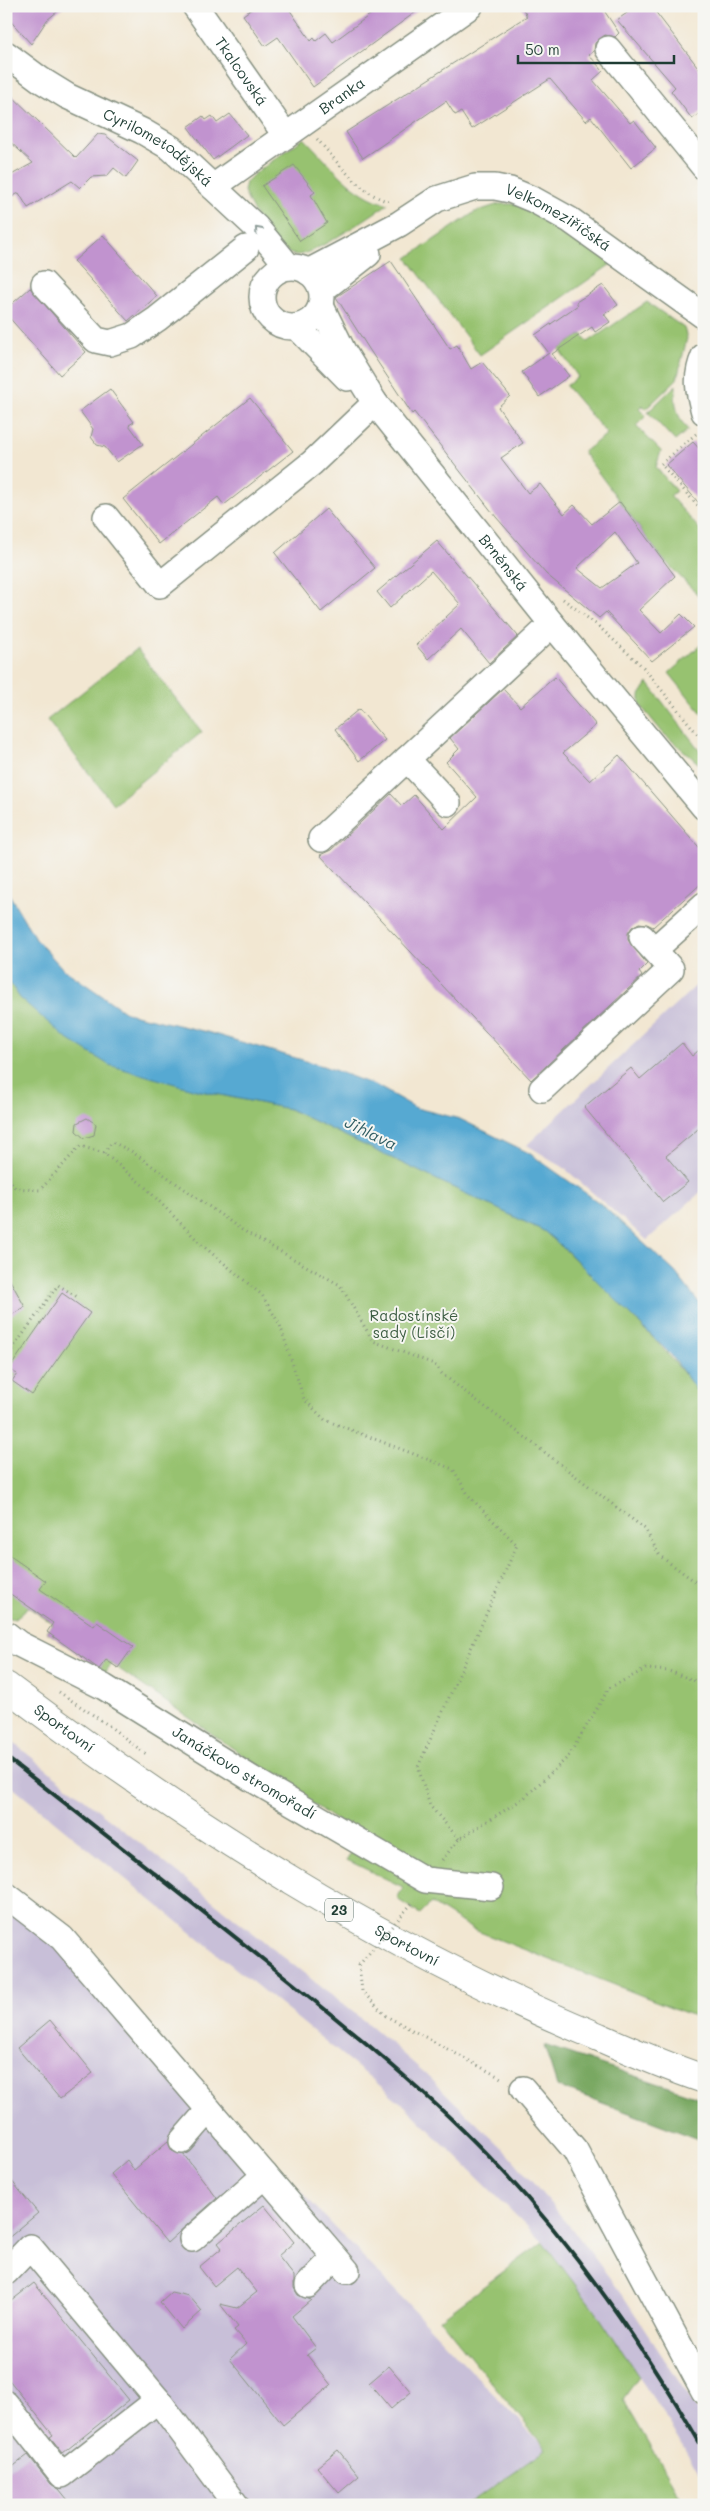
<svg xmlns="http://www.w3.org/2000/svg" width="710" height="2511" font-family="Mali,sans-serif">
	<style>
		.industrial { fill: #c8bfd8 }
		.green { fill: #97c270; stroke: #5b8052 }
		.forest { fill: #79a862; stroke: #4c724b }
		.water { fill: #57a9d2; stroke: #3b7383 }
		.building { fill: #c193cf; fill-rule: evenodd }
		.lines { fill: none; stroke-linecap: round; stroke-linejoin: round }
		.minor-casing { stroke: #889283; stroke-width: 28 }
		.major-casing { stroke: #889283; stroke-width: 30 }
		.path { stroke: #889283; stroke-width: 3; stroke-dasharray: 1 4; stroke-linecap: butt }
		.minor { stroke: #fff; stroke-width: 25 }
		.major { stroke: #fff; stroke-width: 28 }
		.rail { stroke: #1f3d34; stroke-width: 4 }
		.path-bridge { stroke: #889283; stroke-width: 3; stroke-dasharray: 1 4; stroke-linecap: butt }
		.oneway { stroke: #8f9e9a }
		.labels { text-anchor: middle; stroke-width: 4; stroke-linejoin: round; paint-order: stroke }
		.shield { fill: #f6f6f2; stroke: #60746d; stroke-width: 1 }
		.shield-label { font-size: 14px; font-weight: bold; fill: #1f3d34 }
		.street-label { font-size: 15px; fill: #1f3d34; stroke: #f6f6f2 }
		.park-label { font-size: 15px; fill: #3d5e43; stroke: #f6f6f2 }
		.water-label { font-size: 16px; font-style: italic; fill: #305d63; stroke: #f6f6f2 }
	</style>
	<rect width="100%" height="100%" fill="#f6f6f2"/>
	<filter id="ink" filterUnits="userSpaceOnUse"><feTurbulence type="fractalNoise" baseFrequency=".02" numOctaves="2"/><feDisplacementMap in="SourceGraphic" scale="10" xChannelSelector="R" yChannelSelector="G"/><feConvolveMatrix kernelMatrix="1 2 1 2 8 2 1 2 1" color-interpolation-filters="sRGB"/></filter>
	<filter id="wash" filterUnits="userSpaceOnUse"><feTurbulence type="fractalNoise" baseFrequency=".0096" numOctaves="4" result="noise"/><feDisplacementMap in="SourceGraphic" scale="20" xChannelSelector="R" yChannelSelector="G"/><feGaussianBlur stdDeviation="1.12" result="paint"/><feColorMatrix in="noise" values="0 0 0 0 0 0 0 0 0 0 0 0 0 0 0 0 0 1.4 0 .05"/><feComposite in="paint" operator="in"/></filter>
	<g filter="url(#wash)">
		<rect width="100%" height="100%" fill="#f2e7d2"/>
		<g class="industrial">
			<path d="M704 978V1189L647 1240 563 1167 527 1145Z"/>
			<path d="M6 1737 373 2028 426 2074 511 2157 577 2235 622 2294 700 2414 704 2420V2481L674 2430 596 2312 543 2242 405 2106 6 1782Z"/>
			<path d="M6 1882 546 2449 466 2505H6Z"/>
		</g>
		<g class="green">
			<path d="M304 138C329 163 353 196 388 204 371 215 312 257 295 255 273 252 251 209 244 191L246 182 253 175Z"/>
			<path d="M499 204H526L617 260 480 355 407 258 475 212Z"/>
			<path d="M647 302 684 328 687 338 677 379 646 409 643 405 639 409 646 416 636 426 661 451 656 467 676 491 670 496 704 534V601L661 557 583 452 607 434 566 386 578 377 559 349 582 334 588 342Z"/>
			<path d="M676 385C674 403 676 416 688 430L675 441 648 412Z"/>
			<path d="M704 642V716L669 673Z"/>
			<path d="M137 649 202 732 113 804 47 720Z"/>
			<path d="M648 683 704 756V768L663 733 640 705V695Z"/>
			<path d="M6 977 20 998 196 1090 289 1109 544 1231C571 1254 596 1280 621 1305 652 1336 680 1365 704 1401V2020L472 1929 431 1903 420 1914 397 1899 403 1887 347 1860 360 1837 112 1664 105 1672 47 1632 52 1623 28 1607 15 1619 6 1617Z"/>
			<path d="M543 2242 596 2312 639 2377 623 2399 684 2505H467L546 2449 440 2319Z"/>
		</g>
		<path class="forest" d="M544 2045 704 2099V2141L557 2086Z"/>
		<path class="water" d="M6 889 35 938 62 968 127 1013 207 1032 323 1066 377 1086 416 1108 460 1119 529 1153 601 1204 675 1272 704 1309V1401L672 1356 568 1252 544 1231 289 1109 196 1090 109 1065 66 1038 20 998 6 977Z"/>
		<g id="blocks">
			<g class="building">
				<path d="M6 6H64L47 20 31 44 6 16Z"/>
				<path d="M256 6H287L311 41 314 38 316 41 326 33 333 42 382 6H424L313 87 278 37 265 46 243 15Z"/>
				<path d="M521 6H601L619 33 615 37 605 35 595 43 594 51 589 55 603 71 593 80 630 123 634 120 656 148 631 168 591 117 586 121 550 79 472 129 461 112 455 115 446 101 363 158 346 132 527 16Z"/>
				<path d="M637 6H651L704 75V110L692 119 671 91 675 87 617 20Z"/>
				<path d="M6 90 76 158 98 134 105 135 138 161 126 178 114 168 107 176 91 177 80 188 72 181 28 208 19 193 6 200V178L33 163 6 138Z"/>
				<path d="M230 114 247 135 213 160 188 127 203 116 206 120 212 116 217 123Z"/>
				<path d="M294 165 315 192 311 195 327 223 300 241 262 186Z"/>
				<path d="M103 235 157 296 128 321 74 261Z"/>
				<path d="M391 261 450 349 457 345 471 369 482 362 510 396 498 407 523 443 501 458 528 493 540 484 564 514 574 505 592 524 620 502 675 576 639 610 661 633 681 614 694 627 652 661 606 612 599 618 546 574 496 517 414 412 412 414 369 349 336 297ZM615 532 637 563 602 588 577 568Z"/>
				<path d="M603 285 618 305 604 314 610 322 595 332 592 327 552 354 569 376 539 397 522 372 549 353 535 335 578 305 576 302Z"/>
				<path d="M30 288 86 352 60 375 6 314V309Z"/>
				<path d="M110 389 134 422 129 425 143 444 117 462 105 447 97 445 91 437 93 429 80 411Z"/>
				<path d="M250 398 293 451 224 505 218 497 159 544 123 499Z"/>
				<path d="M693 442 704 454V509L666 465Z"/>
				<path d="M326 509 375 568 321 612 275 553Z"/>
				<path d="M437 541 518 636 489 663 461 629 428 659 416 645 460 604 431 571 390 608 377 592Z"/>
				<path d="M555 677 596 725 563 753 590 781 619 755 704 853V881L653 927 647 924 639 923 632 927 628 933V940L647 964 639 972 642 976 531 1080 320 855 331 850 391 794 402 806 414 795 444 829 477 797 446 762 459 749 450 738 503 689 520 707Z"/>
				<path d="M359 709 385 740 359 761 335 729Z"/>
				<path d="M682 1043 692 1056 704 1046V1124L666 1156 688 1182 663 1202 584 1107 631 1068 640 1079Z"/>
				<path d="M87 1118 96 1124 94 1135 84 1138 76 1131 77 1123Z"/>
				<path d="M6 1273 25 1307 6 1318Z"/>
				<path d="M62 1293 90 1313 32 1395 12 1381 17 1374 9 1369Z"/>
				<path d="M6 1553 46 1581 40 1589 94 1626 97 1622 133 1647 118 1668 106 1660 99 1669 47 1632 53 1623 6 1591Z"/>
				<path d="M50 2020 93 2073 60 2099 17 2048Z"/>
				<path d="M168 2141 172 2151 184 2155 217 2198 167 2243 111 2174 127 2160 134 2170Z"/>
				<path d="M6 2174 38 2213 6 2240Z"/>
				<path d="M264 2205 294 2242 278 2256 294 2276V2288L298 2295 311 2300 292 2316 316 2348 307 2355 331 2385 283 2425 230 2359 246 2344 234 2330 238 2327 220 2304 237 2308 257 2292 237 2267 214 2286 199 2267 222 2248 218 2243Z"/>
				<path d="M34 2283 129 2400 63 2453 50 2437 53 2435 6 2376V2305Z"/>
				<path d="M171 2292 189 2296 202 2311 182 2329 160 2302Z"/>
				<path d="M389 2366 411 2392 391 2409 369 2383Z"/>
				<path d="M338 2450 359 2476 339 2493 317 2467Z"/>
				<path d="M28 2455 51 2484 59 2489 72 2505H6V2472Z"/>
			</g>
		</g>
	</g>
	<g filter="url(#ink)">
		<use href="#blocks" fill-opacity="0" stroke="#889283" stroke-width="1"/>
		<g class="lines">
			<defs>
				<g id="minor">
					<path id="s1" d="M195 6 286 136"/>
					<path d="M608 49 704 167"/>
					<path id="s2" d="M6 54 41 80 67 96 142 131 171 148 256 227 289 267"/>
					<path id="s3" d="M213 187 470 6"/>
					<circle cx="292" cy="297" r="30"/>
					<path id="s4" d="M308 272 399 224 437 199 475 187H495L510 190 534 200 570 220 704 316"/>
					<path d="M44 284 96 340 110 343 132 336 157 319 246 248"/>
					<path d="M322 290 368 254"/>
					<path id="s5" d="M321 306 343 351 375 403 552 624 704 807"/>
					<path d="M298 328 347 378"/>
					<path d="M704 356C695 377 698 390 704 412"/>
					<path d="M106 517 160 585 312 463 375 403"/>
					<path d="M407 759 448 803"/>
					<path d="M321 839 552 624"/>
					<path d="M654 950 704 905"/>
					<path d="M542 1089 671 969 642 937"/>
					<path id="s6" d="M6 1634 19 1644 104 1687 252 1779 425 1880 491 1887"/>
					<path d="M6 1895 62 1938 347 2271"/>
					<path d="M523 2089 575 2150 704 2391"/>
					<path d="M182 2141 209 2110"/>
					<path d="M192 2239 265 2175"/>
					<path d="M6 2272 30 2247 158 2400 62 2475 6 2404"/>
					<path d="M308 2285 335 2257"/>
					<path d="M158 2400 236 2505"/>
				</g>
				<g id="major">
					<path id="s7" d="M6 1686C190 1824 385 1949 599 2037 633 2052 668 2067 704 2079"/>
				</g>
			</defs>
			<use href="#minor" class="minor-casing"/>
			<use href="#major" class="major-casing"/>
			<g class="path">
				<path d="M317 139C337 161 361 196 391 202"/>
				<path d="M696 434 661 464 704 513"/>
				<path d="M563 599 597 625 643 667 704 742"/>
				<path d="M104 1153 112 1142 131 1151 242 1230 340 1285 373 1341 434 1364 442 1374 645 1529 660 1556 704 1588"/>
				<path d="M6 1174 15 1188 40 1190 80 1146 104 1153 144 1186 202 1245 262 1295 280 1325 304 1399 325 1420 453 1469 469 1496 517 1545 418 1767 430 1806 459 1839"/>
				<path d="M6 1358 58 1285 79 1298"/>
				<path d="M6 1374V1379"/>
				<path d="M59 1692 108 1725 147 1755"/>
				<path d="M442 1860 459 1839 524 1798 568 1757 609 1688 646 1669 669 1671 698 1682 704 1681"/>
				<path d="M359 1965 362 1991 386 2016 503 2079"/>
			</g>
			<use href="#minor" class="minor"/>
			<use href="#major" class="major"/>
			<path class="rail" d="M6 1757C93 1825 179 1892 265 1961 346 2026 428 2091 500 2168 579 2252 646 2350 704 2450"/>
			<path class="path-bridge" d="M359 1965 413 1902"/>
		</g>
		<defs><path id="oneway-chevron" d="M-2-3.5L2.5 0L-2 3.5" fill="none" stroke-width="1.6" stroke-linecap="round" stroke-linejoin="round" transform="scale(1.25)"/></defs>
		<use class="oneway" href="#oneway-chevron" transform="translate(258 230) rotate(-132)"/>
	</g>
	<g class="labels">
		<rect class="shield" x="325" y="1898.5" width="28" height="23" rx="4"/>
		<g class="shield-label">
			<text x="339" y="1915">23</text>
		</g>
		<g class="street-label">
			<text dy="5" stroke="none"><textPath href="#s1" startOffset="80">Tkalcovská</textPath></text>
			<text dy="5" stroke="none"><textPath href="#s3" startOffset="158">Branka</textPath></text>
			<text dy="5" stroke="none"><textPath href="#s2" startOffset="179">Cyrilometodějská</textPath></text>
			<text dy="5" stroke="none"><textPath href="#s4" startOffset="279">Velkomeziříčská</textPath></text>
			<text dy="5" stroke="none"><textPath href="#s5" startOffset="316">Brněnská</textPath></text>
			<text dy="5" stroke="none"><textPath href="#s7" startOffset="72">Sportovní</textPath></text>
			<text dy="5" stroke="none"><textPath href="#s6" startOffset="276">Janáčkovo stromořadí</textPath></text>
			<text dy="5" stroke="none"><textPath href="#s7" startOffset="478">Sportovní</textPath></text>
		</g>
		<g class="park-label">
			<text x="414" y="1321">Radostínské<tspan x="414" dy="17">sady (Lísčí)</tspan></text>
		</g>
		<g class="water-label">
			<text transform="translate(371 1133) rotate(26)" y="6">Jihlava</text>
		</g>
	</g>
	<rect width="710" height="2511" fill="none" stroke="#f6f6f2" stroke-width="25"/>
	<path d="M518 55v8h156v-8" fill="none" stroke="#1f3d34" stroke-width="2.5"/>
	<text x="525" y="55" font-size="15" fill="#1f3d34" stroke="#f6f6f2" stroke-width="4" paint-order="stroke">50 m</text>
</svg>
